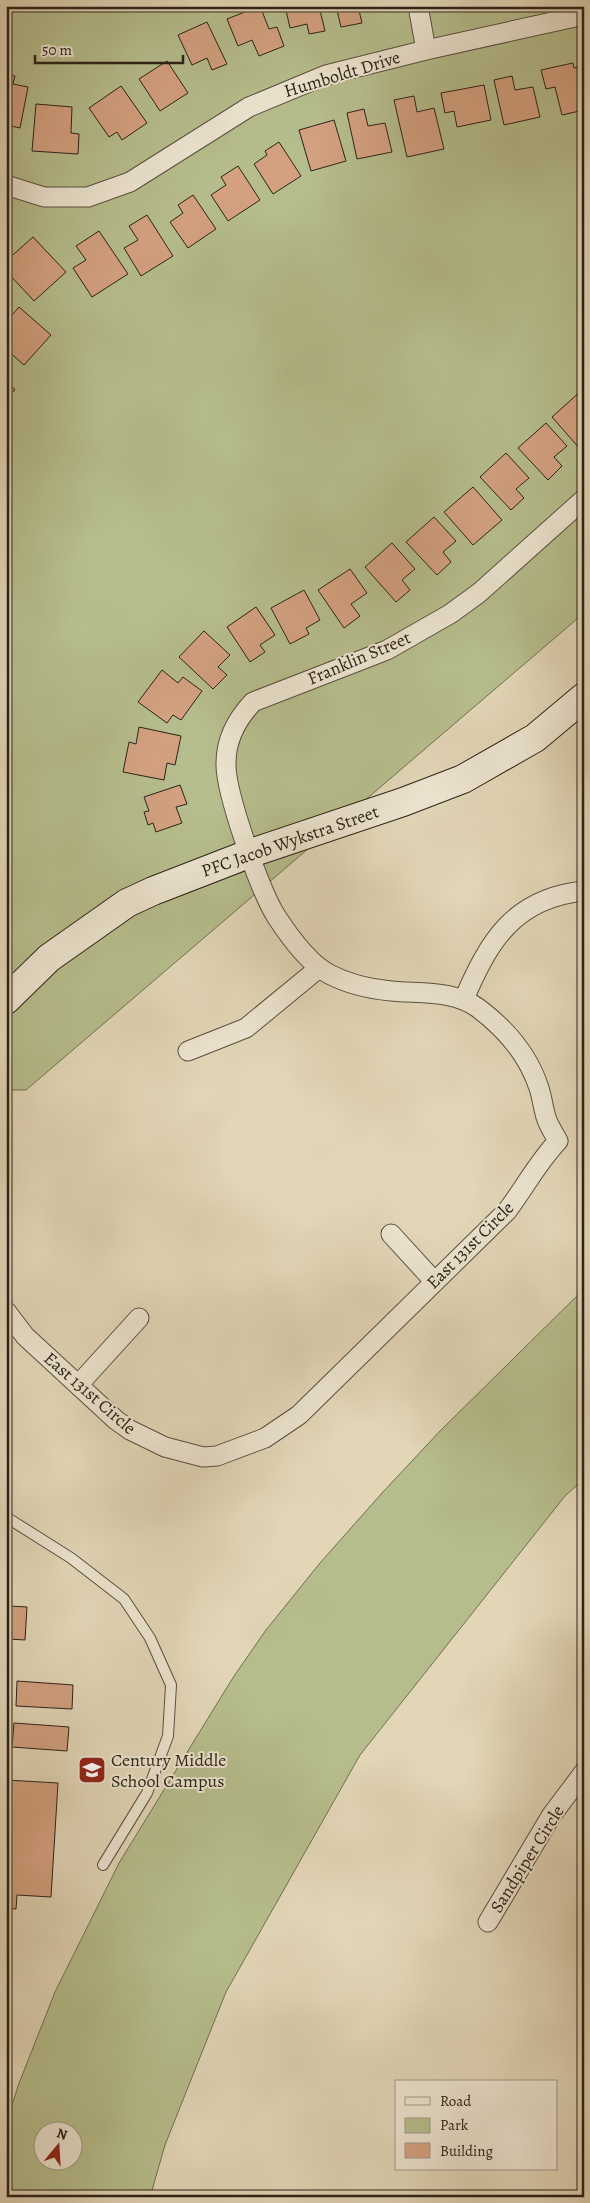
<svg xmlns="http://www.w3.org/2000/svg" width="590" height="2203" font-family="Alegreya,serif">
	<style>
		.green { fill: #b6bd8c; stroke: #707052; fill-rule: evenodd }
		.building { fill: #d3a180; stroke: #2b2318 }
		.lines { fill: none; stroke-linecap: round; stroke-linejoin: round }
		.lane-casing { stroke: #595040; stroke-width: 12 }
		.street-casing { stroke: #595040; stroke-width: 21 }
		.secondary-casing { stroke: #2b2318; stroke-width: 30 }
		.lane { stroke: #ece4d0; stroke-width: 10 }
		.street { stroke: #ece4d0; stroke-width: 19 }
		.secondary { stroke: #ece4d0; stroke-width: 28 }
		.labels { text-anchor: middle; stroke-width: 4; stroke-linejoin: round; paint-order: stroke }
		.street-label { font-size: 18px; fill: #2b2318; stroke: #ece4d0 }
		.poi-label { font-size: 18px; fill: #2b2318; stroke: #ece4d0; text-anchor: start }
	</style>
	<rect width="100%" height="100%" fill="#e2d6b7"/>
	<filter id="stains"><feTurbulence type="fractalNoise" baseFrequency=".004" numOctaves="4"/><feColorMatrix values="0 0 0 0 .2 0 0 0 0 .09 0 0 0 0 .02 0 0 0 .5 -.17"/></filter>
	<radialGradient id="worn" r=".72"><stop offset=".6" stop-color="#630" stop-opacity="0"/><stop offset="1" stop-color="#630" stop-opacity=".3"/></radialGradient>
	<g class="green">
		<path d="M6 6H584V613L26 1090H6Z"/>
		<path d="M584 1289V1479L565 1496 360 1755 226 1992 165 2145 150 2197H6V2125L18 2086 55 1992 119 1863 234 1676 266 1630 320 1563 382 1493 440 1431ZM42 2130H72V2160H42Z"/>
	</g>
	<g class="building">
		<path d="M260 6 269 29 277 27 284 46 259 56 252 40 238 46 227 19Z"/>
		<path d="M285 6H319L325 31 309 34 307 24 290 28Z"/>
		<path d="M336 6H358L362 23 341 27Z"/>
		<path d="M207 22 227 64 212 70 207 58 192 65 178 35Z"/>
		<path d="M167 61 188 93 160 111 139 79Z"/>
		<path d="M573 63 574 68 583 66 584 110 562 115 555 87 546 89 541 70Z"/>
		<path d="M6 74 15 76 13 84 28 87 20 128 6 125Z"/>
		<path d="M512 76 515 90 533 87 540 117 504 125 494 80Z"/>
		<path d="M484 85 491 120 457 127 454 111 445 113 441 93Z"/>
		<path d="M121 86 147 123 122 140 117 132 109 137 89 108Z"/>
		<path d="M414 96 417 112 434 108 444 149 407 157 394 100Z"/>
		<path d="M36 104 72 107 71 133 79 134 78 154 32 151Z"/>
		<path d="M364 109 368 126 385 123 392 152 357 159 347 113Z"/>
		<path d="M334 120 346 161 311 171 299 130Z"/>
		<path d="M279 142 301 176 273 194 254 164 267 155 265 151Z"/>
		<path d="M238 166 260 200 228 221 211 195 226 185 221 177Z"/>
		<path d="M193 195 216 229 188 248 170 222 183 213 178 205Z"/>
		<path d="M147 215 173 256 141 276 124 248 138 240 129 226Z"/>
		<path d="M99 231 128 274 92 297 73 268 86 260 76 246Z"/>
		<path d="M33 237 66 272 34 301 6 271V261Z"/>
		<path d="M19 307 51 335 24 365 6 349V322Z"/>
		<path d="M6 379 15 390 6 397Z"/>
		<path d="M582 390 584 392V447L581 450 552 417Z"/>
		<path d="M546 423 567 446 554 457 562 466 548 480 518 448Z"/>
		<path d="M506 453 529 478 516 489 524 498 511 510 480 477Z"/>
		<path d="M473 487 502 520 473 545 444 512Z"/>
		<path d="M434 517 456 541 443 552 451 562 437 575 406 542Z"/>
		<path d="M392 543 415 569 402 580 410 590 396 602 365 567Z"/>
		<path d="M350 569 367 593 351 604 360 616 344 628 318 590Z"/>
		<path d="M304 590 320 620 306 628 309 634 290 644 271 608Z"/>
		<path d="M256 607 275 635 260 645 265 652 250 662 227 627Z"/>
		<path d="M204 631 230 655 218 667 227 675 213 689 179 657Z"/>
		<path d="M162 670 178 683 183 677 202 691 181 720 173 715 167 723 138 702Z"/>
		<path d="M139 727 181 736 175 765 167 763 164 780 123 772 129 742 136 744Z"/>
		<path d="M180 785 187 804 176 807 182 823 156 832 153 823 148 825 144 812 149 811 144 797Z"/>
		<path d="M6 1576H11L9 1606 27 1607 25 1640 9 1639 8 1665Z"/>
		<path d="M17 1681 73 1685 72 1709 16 1706Z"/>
		<path d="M14 1723 69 1727 67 1751 12 1747Z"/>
		<path d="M6 1780 58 1783 51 1897 17 1895 16 1909 6 1908Z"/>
	</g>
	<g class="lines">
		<defs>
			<path id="lane" d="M6 1517 71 1558 124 1599 150 1638 171 1685 168 1736 147 1793 103 1865"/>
			<g id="street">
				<path d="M418 6 426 50"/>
				<path d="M6 185 44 197H88L130 182 249 107 326 75 426 50 584 15"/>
				<path d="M464 999C489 941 514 898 584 891"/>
				<path d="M188 1051 246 1028 319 968"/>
				<path d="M391 1234 434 1281"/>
				<path d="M6 1311 25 1336 116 1420 130 1430 165 1447 203 1457 217 1456 265 1438 299 1415 507 1211C525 1187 538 1162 558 1141 554 1133 548 1125 546 1117 543 1107 542 1097 539 1088 528 1054 506 1029 478 1008 453 990 420 994 391 991 370 989 348 984 329 974 308 963 289 936 276 916 260 890 225 792 226 763 226 739 237 719 253 702L387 650 450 614 479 593 584 499"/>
				<path d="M79 1384 139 1318"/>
				<path d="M488 1922 551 1816 584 1772"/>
			</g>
			<path id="secondary" d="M6 1000 49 958 127 903 153 891 251 853 403 802 463 779 535 738 584 697"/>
		</defs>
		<use href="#lane" class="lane-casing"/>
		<use href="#street" class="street-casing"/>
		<use href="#secondary" class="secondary-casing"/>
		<use href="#lane" class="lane"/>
		<use href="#street" class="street"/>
		<use href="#secondary" class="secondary"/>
	</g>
	<defs>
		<symbol id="school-square" viewBox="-11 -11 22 22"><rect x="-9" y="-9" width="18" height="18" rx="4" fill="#8f2418" stroke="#ece4d0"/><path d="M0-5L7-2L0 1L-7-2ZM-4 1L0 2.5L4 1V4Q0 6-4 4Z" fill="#fff"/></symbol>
	</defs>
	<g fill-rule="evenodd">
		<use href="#school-square" x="76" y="1754" width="32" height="32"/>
	</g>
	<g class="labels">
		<g class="street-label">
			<text transform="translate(342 74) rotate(-17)" y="6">Humboldt Drive</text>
			<text transform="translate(359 658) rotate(-23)" y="6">Franklin Street</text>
			<text transform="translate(290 841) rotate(-19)" y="6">PFC Jacob Wykstra Street</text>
			<text transform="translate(470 1245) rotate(-45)" y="6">East 131st Circle</text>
			<text transform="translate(90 1393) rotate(41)" y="6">East 131st Circle</text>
			<text transform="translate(527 1859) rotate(-58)" y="6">Sandpiper Circle</text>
		</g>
		<g class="poi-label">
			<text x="111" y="1766">Century Middle<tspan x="111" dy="21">School Campus</tspan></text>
		</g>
	</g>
	<rect width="590" height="2203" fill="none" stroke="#e2d6b7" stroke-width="25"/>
	<rect x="8" y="8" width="575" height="2188" fill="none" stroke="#2b2318" stroke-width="2.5"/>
	<rect x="12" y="12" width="565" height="2178" fill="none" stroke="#2b2318"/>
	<rect x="395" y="2080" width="162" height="90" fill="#ece4d0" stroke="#9f9786"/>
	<rect x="405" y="2097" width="25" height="8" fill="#ece4d0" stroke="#9f9786"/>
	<text x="440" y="2106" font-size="15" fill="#2b2318">Road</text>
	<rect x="405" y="2118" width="25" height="15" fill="#b6bd8c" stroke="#9f9786"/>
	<text x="440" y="2130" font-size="15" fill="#2b2318">Park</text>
	<rect x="405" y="2143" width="25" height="15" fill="#d3a180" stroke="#9f9786"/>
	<text x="440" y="2156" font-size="15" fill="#2b2318">Building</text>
	<g transform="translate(58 2146) rotate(18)"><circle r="24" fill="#ece4d0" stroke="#9f9786"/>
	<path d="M0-4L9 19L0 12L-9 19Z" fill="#8f2418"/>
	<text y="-8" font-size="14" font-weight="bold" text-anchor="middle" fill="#2b2318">N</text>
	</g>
	<path d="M35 55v8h148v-8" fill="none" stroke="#2b2318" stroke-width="2.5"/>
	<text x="42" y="55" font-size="15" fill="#2b2318" stroke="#ece4d0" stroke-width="4" paint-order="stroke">50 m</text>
	<rect width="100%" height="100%" filter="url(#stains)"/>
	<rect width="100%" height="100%" fill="url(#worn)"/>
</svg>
